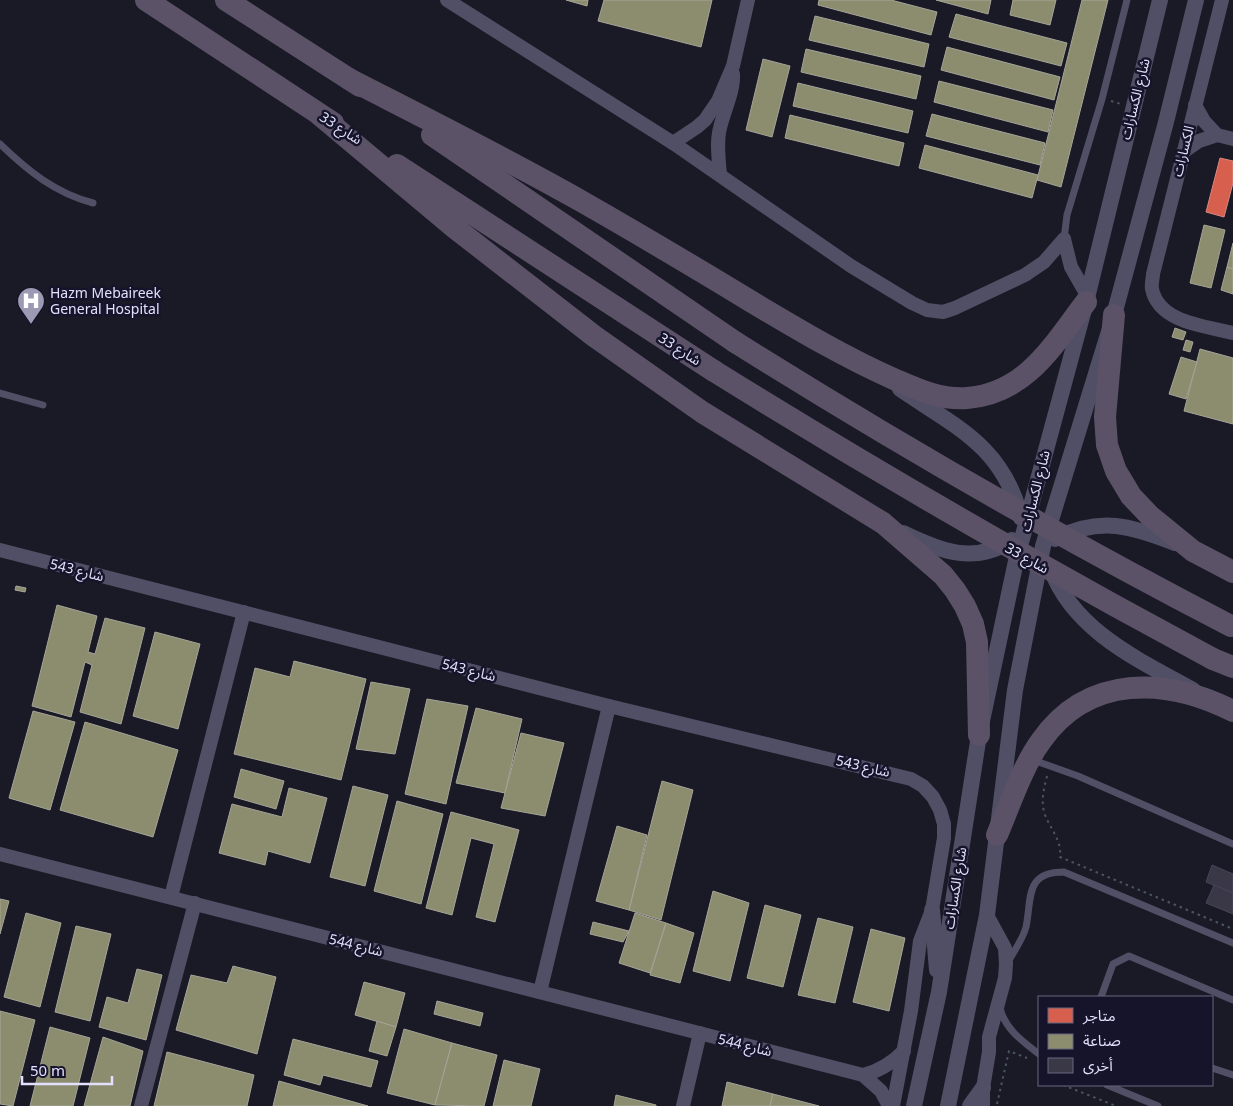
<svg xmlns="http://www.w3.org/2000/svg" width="1233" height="1106" font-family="'Noto Sans','Noto Sans Arabic',sans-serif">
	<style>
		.shops { fill: #d6604d; stroke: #da8682 }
		.industry { fill: #8c8c6e; stroke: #a6a599 }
		.building { fill: #3a3847; stroke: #474558 }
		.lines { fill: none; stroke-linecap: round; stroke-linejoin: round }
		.path { stroke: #495562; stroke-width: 2; stroke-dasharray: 2.5 4; stroke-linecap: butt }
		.service { stroke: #504f65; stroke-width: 7 }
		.minor { stroke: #504f65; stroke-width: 14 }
		.tertiary { stroke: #504f65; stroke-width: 16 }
		.trunk { stroke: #5c5268; stroke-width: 22 }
		.trunk-bridge { stroke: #5c5268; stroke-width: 22 }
		.labels { text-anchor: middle; stroke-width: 5; stroke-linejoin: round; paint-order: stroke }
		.street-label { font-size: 14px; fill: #e2e0fd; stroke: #16142b }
		.poi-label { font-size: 14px; fill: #e2e0fd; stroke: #16142b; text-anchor: start }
	</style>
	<rect width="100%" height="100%" fill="#1a1926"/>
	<path class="shops" d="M1220 158 1233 161V183L1224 217 1206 212Z"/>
	<g class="industry">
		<path d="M566 0H588L587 6Z"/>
		<path d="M604 0H712L701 47 598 21Z"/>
		<path d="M819 0H891L937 12 931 35 818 5Z"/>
		<path d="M936 0H991L988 14Z"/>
		<path d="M1013 0H1056L1050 25 1010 15Z"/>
		<path d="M1082 0H1108L1061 187 1037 180Z"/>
		<path d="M956 14 1067 43 1061 66 949 37Z"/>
		<path d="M815 16 929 44 924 67 809 40Z"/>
		<path d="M947 47 1060 77 1054 100 941 70Z"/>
		<path d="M806 49 921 76 916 99 801 72Z"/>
		<path d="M763 59 790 66 772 137 746 130Z"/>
		<path d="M939 81 1053 110 1048 132 934 102Z"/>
		<path d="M798 83 913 111 908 133 793 106Z"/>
		<path d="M932 114 1045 143 1040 165 926 136Z"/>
		<path d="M790 115 904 143 899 166 785 138Z"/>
		<path d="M925 145 1038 175 1032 198 919 168Z"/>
		<path d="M1204 225 1225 230 1211 288 1190 283Z"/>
		<path d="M1233 243V269L1227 267Z"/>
		<path d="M1227 267 1233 269V294L1221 290Z"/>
		<path d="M1175 328 1186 332 1183 340 1172 337Z"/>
		<path d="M1186 340 1193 342 1190 352 1183 350Z"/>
		<path d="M1200 349 1233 358V424L1184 411Z"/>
		<path d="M1181 357 1197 362 1186 399 1169 394Z"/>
		<path d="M16 586 26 588 25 592 15 590Z"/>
		<path d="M57 605 97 616 88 652 95 654 105 618 145 628 121 724 80 712 92 665 85 662 71 717 32 706Z"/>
		<path d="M155 632 200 644 178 729 133 716Z"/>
		<path d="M294 661 366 679 341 780 234 754 255 668 290 677Z"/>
		<path d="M371 682 410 689 395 754 356 749Z"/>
		<path d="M427 699 468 706 446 804 405 794Z"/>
		<path d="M476 708 522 719 505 793 456 783Z"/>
		<path d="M33 711 75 722 50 810 9 798Z"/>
		<path d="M85 722 178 750 153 837 60 810Z"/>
		<path d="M521 733 564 743 545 816 501 808Z"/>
		<path d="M241 769 284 781 276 809 234 797Z"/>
		<path d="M662 781 693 790 661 920 629 910Z"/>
		<path d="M353 786 388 795 365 886 330 877Z"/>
		<path d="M289 788 327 798 310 863 268 851 265 865 219 853 232 804 282 817Z"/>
		<path d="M397 801 443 814 421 904 374 891Z"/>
		<path d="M451 812 519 830 495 922 476 917 494 844 471 838 452 915 426 908Z"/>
		<path d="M617 826 647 835 629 910 596 901Z"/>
		<path d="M713 891 749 903 730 981 693 971Z"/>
		<path d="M0 899 9 901 0 934Z"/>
		<path d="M765 905 801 915 783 987 747 978Z"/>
		<path d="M26 913 61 923 40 1007 4 997Z"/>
		<path d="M635 913 666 923 650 973 619 963Z"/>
		<path d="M818 918 853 927 835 1003 798 995Z"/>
		<path d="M593 922 629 931 623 942 590 934Z"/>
		<path d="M666 923 694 933 680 983 650 975Z"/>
		<path d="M76 926 111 934 90 1021 55 1012Z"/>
		<path d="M871 929 905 938 889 1011 853 1002Z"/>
		<path d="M233 966 276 977 257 1054 176 1030 191 975 227 983Z"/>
		<path d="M137 969 162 975 146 1040 99 1027 107 997 128 1003Z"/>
		<path d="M364 982 405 993 396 1027 355 1015Z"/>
		<path d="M437 1001 483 1013 480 1026 434 1014Z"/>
		<path d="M0 1011 35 1020 13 1106 0 1104Z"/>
		<path d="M377 1021 396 1027 387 1056 369 1051Z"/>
		<path d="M50 1027 90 1038 73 1106H30Z"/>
		<path d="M404 1029 452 1043 435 1105 387 1093Z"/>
		<path d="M103 1037 143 1051 130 1106H84Z"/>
		<path d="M293 1039 378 1061 371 1087 323 1075 320 1085 284 1075Z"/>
		<path d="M452 1043 497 1055 484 1106 435 1105Z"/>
		<path d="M167 1052 254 1075 247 1106H154Z"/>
		<path d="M504 1060 540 1069 531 1106H493Z"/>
		<path d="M279 1081 368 1106H273Z"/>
		<path d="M727 1082 773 1094 770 1106H722Z"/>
		<path d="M773 1094 819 1106H770Z"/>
		<path d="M616 1095 656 1105V1106H614Z"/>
	</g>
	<g class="building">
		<path d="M1212 865 1233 874V893L1206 882Z"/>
		<path d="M1214 885 1233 893V914L1206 903Z"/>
	</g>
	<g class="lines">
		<g class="path">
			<path d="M1111 101 1121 104"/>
			<path d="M1047 776C1044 788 1041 799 1044 812 1049 828 1062 839 1060 857L1233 929"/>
			<path d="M1063 1085 1116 1106"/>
			<path d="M997 1104 1009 1051 1027 1058"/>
		</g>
		<g class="service">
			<path d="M0 144C28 171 55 193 93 203"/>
			<path d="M1064 239 1067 215 1102 99 1127 0"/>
			<path d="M0 393 43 405"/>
			<path d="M1033 760 1078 776 1233 844"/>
			<path d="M1008 962C1014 951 1023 939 1026 927 1032 899 1024 872 1064 872L1233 943"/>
			<path d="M1101 997 1113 964 1129 956 1233 1000"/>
			<path d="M1000 1008C1005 1029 1022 1041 1039 1054"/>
			<path d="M1212 1068 1233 1075"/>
			<path d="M1107 1085 1158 1106"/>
		</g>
		<g class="minor">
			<path d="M447 0 673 143 851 266 912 303 927 310 943 312 955 308 1025 275 1044 262 1064 239"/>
			<path d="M1222 0 1153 274C1153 278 1151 284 1152 289 1159 323 1206 326 1233 333"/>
			<path d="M1195 105 1204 121 1217 135 1233 139"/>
			<path d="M673 143 697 127 705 120 718 101 733 66 748 0"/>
			<path d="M1183 152 1199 141 1217 135"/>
			<path d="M720 175C719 160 716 143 720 128 724 110 734 92 733 74"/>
			<path d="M1064 239 1071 267 1087 295"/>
			<path d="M0 550 609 706 911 779 923 786 933 797 940 810 944 824V838L932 910 920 941 911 1011 893 1106"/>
			<path d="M0 854 863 1075 881 1091 889 1106"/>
			<path d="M171 897 244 612"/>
			<path d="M540 992 609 706"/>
			<path d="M863 1075C880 1071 892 1063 904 1051"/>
			<path d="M141 1106 195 903"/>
			<path d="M683 1106 700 1033"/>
			<path d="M983 1106V1088L989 1052V1037L1005 978 1006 964 1005 948 987 915"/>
		</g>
		<g class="tertiary">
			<path d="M900 389C956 427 1003 446 1021 518"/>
			<path d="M903 533C940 551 974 565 1012 540"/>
			<path d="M1055 539C1100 516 1132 526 1175 543"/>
			<path d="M1051 569C1074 631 1139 660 1193 690"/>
			<path d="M932 910 937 970"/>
			<path d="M914 1106 939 992 979 735 1016 561 1086 302 1160 0"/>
			<path d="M948 1106 987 915 1015 690 1043 546 1114 315 1166 122 1196 0"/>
			<path d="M970 1106 983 1088"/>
		</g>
		<g class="trunk">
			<path d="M146 0 333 123"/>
			<path d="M226 0 360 86"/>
			<path d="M349 79C427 119 505 158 581 201 639 234 696 268 752 302 799 330 846 358 896 380 919 390 941 400 967 398 1027 393 1053 345 1086 302"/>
			<path d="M320 115 455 228 594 336 702 412 883 523 943 575 955 590 965 606 973 624 977 642 979 735"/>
			<path d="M432 135 735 342"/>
			<path d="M397 165 714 371"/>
			<path d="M1114 315 1105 417 1107 445 1116 471 1131 496 1150 516 1193 551 1233 572"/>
			<path d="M1213 659 1233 667"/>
			<path d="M997 835C1009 807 1023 765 1041 741 1088 674 1166 677 1233 711"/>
		</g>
		<g class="trunk-bridge">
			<path d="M735 342C896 443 1061 538 1231 626"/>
			<path d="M714 371C878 473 1043 568 1213 659"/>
		</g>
	</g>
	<defs>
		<symbol id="hospital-pin" viewBox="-11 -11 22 30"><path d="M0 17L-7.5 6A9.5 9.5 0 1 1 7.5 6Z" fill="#9c9ab2" stroke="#16142b"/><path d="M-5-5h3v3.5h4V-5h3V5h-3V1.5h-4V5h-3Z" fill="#fff"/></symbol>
	</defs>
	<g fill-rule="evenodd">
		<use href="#hospital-pin" x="15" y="285" width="32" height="43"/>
	</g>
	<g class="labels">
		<g class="street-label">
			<text transform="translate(1135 99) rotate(-76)" y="5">شارع الكسارات</text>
			<text transform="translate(341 128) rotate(33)" y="5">شارع 33</text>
			<text transform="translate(1183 151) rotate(-76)" y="5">الكسارات</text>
			<text transform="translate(680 349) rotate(33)" y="5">شارع 33</text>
			<text transform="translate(1035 491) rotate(-76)" y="5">شارع الكسارات</text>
			<text transform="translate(1027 558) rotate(29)" y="5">شارع 33</text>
			<text transform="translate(77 570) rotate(14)" y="5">شارع 543</text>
			<text transform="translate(469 670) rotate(14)" y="5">شارع 543</text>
			<text transform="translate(863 766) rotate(13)" y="5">شارع 543</text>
			<text transform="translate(955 888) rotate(-81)" y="5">شارع الكسارات</text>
			<text transform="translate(356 945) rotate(14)" y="5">شارع 544</text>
			<text transform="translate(745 1045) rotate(14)" y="5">شارع 544</text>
		</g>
		<g class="poi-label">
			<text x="50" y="298">Hazm Mebaireek<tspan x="50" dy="16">General Hospital</tspan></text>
		</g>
	</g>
	<rect x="1038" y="996" width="175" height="90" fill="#16142b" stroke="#68667f"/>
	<rect x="1048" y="1008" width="25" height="15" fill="#d6604d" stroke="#68667f"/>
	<text x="1083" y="1021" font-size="15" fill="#e2e0fd">متاجر</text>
	<rect x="1048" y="1034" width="25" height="15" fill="#8c8c6e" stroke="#68667f"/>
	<text x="1083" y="1046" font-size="15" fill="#e2e0fd">صناعة</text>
	<rect x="1048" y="1058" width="25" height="15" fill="#3a3847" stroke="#68667f"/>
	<text x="1083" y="1071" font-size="15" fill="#e2e0fd">أخرى</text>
	<path d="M22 1076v8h90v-8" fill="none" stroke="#e2e0fd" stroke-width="2.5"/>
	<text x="30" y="1076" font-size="15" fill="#e2e0fd" stroke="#16142b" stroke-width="4" paint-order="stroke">50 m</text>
</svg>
